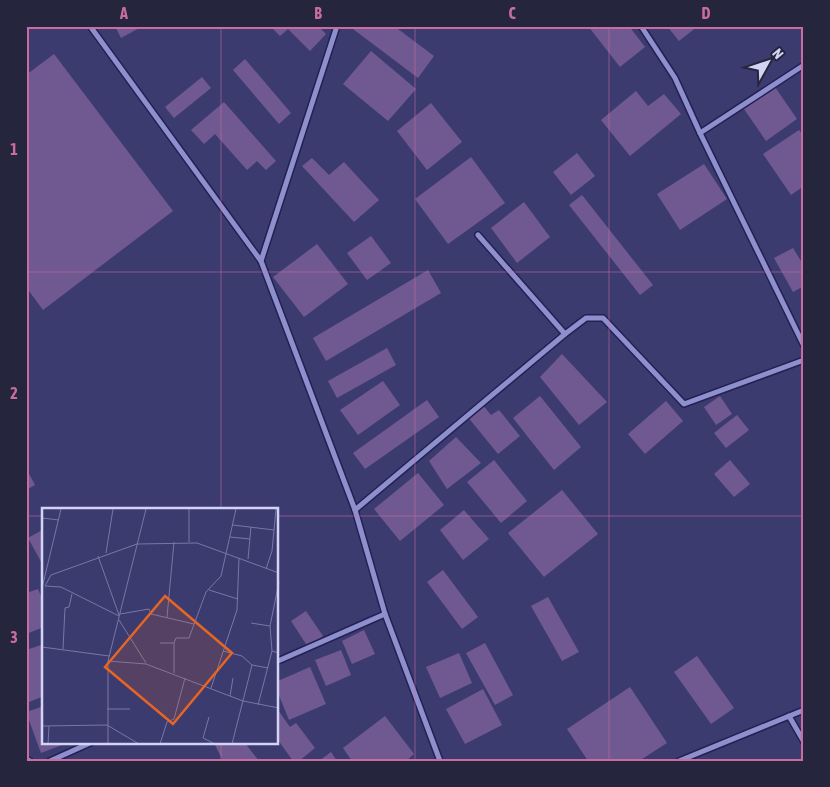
<svg xmlns="http://www.w3.org/2000/svg" width="830" height="787" font-family="'Asap Condensed',sans-serif">
	<style>
		.building { fill: #705991 }
		.lines { fill: none; stroke-linecap: round; stroke-linejoin: round }
		.minor-casing { stroke: #242053; stroke-width: 8 }
		.minor { stroke: #8e90cd; stroke-width: 5 }
		.grid { fill: none; stroke: #c96da0; stroke-width: 1; stroke-opacity: 0.55 }
		.inset-road { fill: none; stroke: #7878a5; stroke-width: 1 }
		.view { fill: #e66523; fill-opacity: 0.15; stroke: #e66523; stroke-width: 2.5 }
		.inset-edge { fill: none; stroke: #d2d4f5; stroke-width: 2.5 }
		.neatline { fill: none; stroke: #c96da0; stroke-width: 2 }
		.grid-label { font-size: 16px; text-anchor: middle; font-weight: bold; fill: #c96da0 }
	</style>
	<rect width="100%" height="100%" fill="#3c3b70"/>
	<g class="building">
		<path d="M115 26H143L121 38Z"/>
		<path d="M270 26H318L326 34 310 51 288 29 280 36Z"/>
		<path d="M349 26H394L434 56 418 78Z"/>
		<path d="M588 26H629L645 47 620 67Z"/>
		<path d="M667 26H698L679 41Z"/>
		<path d="M371 51 416 89 388 121 343 84Z"/>
		<path d="M54 54 173 211 43 310 26 287V75Z"/>
		<path d="M245 59 291 113 279 124 233 70Z"/>
		<path d="M202 77 211 88 174 118 165 107Z"/>
		<path d="M775 87 797 119 766 141 744 109Z"/>
		<path d="M636 91 648 106 664 94 681 114 630 156 601 120Z"/>
		<path d="M224 102 276 161 266 170 257 161 247 170 215 134 204 144 191 130Z"/>
		<path d="M431 103 462 142 427 170 397 131Z"/>
		<path d="M799 130 804 136V186L791 195 763 154Z"/>
		<path d="M577 153 595 176 571 195 553 172Z"/>
		<path d="M471 157 505 203 448 244 415 199Z"/>
		<path d="M312 158 329 175 344 162 379 200 354 222 302 166Z"/>
		<path d="M704 164 727 199 680 230 657 194Z"/>
		<path d="M582 195 653 285 640 295 569 205Z"/>
		<path d="M524 202 550 237 517 263 491 228Z"/>
		<path d="M371 236 391 263 367 280 347 253Z"/>
		<path d="M317 244 348 284 304 317 273 277Z"/>
		<path d="M793 248 804 266V286L793 292 774 258Z"/>
		<path d="M428 270 441 293 326 361 313 338Z"/>
		<path d="M387 348 396 365 337 398 328 381Z"/>
		<path d="M562 354 607 402 579 425 540 377Z"/>
		<path d="M383 381 400 405 358 435 340 410Z"/>
		<path d="M540 396 581 447 554 470 513 418Z"/>
		<path d="M720 396 732 414 716 425 704 407Z"/>
		<path d="M427 400 439 417 365 469 353 453Z"/>
		<path d="M666 401 683 421 645 454 628 434Z"/>
		<path d="M482 404 491 415 499 410 520 436 498 454 467 416Z"/>
		<path d="M737 415 749 430 726 448 714 433Z"/>
		<path d="M456 437 481 463 447 489 429 461Z"/>
		<path d="M494 460 527 501 501 523 467 482Z"/>
		<path d="M730 460 750 484 734 497 714 474Z"/>
		<path d="M26 468 35 485 26 490Z"/>
		<path d="M418 473 444 505 400 541 374 509Z"/>
		<path d="M562 490 598 534 544 577 508 533Z"/>
		<path d="M464 510 489 539 463 560 440 530Z"/>
		<path d="M44 529V567L28 538Z"/>
		<path d="M443 570 478 617 462 629 427 582Z"/>
		<path d="M38 589 44 603V627L26 634V593Z"/>
		<path d="M548 597 579 652 562 661 531 606Z"/>
		<path d="M306 611 323 636 308 647 291 621Z"/>
		<path d="M364 630 375 654 352 664 342 641Z"/>
		<path d="M485 643 513 695 495 705 466 653Z"/>
		<path d="M44 644V696L29 702 26 694V650Z"/>
		<path d="M341 650 351 675 326 686 315 660Z"/>
		<path d="M459 653 472 683 440 698 426 667Z"/>
		<path d="M697 656 734 708 711 724 674 672Z"/>
		<path d="M310 667 326 704 289 720 278 693V681Z"/>
		<path d="M630 687 667 743 639 761H588L567 729Z"/>
		<path d="M483 689 502 725 465 744 446 709Z"/>
		<path d="M44 706V743H67L41 753 26 712Z"/>
		<path d="M278 710 290 727 296 723 315 748 299 761H293L278 740Z"/>
		<path d="M385 716 414 754 406 761H352L343 748Z"/>
		<path d="M214 743H245L259 761H223Z"/>
		<path d="M331 752 337 761H319Z"/>
	</g>
	<g class="lines">
		<defs>
			<g id="minor">
				<path d="M90 26 261 261 355 510 385 614 440 761"/>
				<path d="M641 26 675 78 700 133 804 346"/>
				<path d="M700 133 804 65"/>
				<path d="M261 261 337 26"/>
				<path d="M565 334 586 318H603L684 404 804 360"/>
				<path d="M355 510 565 334 478 235"/>
				<path d="M278 661 385 614"/>
				<path d="M789 716 804 742"/>
				<path d="M26 759 30 761"/>
				<path d="M50 761 90 743"/>
				<path d="M679 761 804 710"/>
			</g>
		</defs>
		<use href="#minor" class="minor-casing"/>
		<use href="#minor" class="minor"/>
	</g>
	<path class="grid" d="M221 26V510M415 26V761M609 26V761M26 272H804M26 516H44M278 516H804M221 743V761"/>
	<g transform="translate(42 508)">
		<rect width="236" height="236" fill="#3c3b70"/>
		<path class="inset-road" d="M0 10 17 12M191 17 232 22M188 29 208 31M147 34V1M64 45 71 1M56 48 77 107M206 51 209 19M224 61 230 43 234 1M0 80 19 1M167 82 196 91M78 106 107 101 109 106 152 116M77 108 19 79 3 78 9 67 95 36 155 35 237 65M125 109 132 34M77 112 104 155M209 115 228 118M118 135H132V165M132 135 134 130H147L164 84 179 68 194 1M0 139 67 148M21 141 23 100 27 99 30 86M181 143 200 148 210 157 226 160M230 143 228 118 237 74M66 153 104 156 201 193 237 200M169 180 195 102 197 50M188 188 191 170M216 197 230 143 237 145M65 201H88M167 209 161 230 173 236M0 218 65 217 97 236M6 236 7 218M66 236V153L104 1M118 236 125 214 132 211 143 170M190 236 210 157"/>
		<path class="view" d="M123 88 190 145 131 216 63 159Z"/>
		<rect width="236" height="236" class="inset-edge"/>
	</g>
	<rect width="830" height="787" fill="none" stroke="#25263e" stroke-width="55"/>
	<g transform="translate(768 62) rotate(50)" stroke="#25263e" stroke-width="4" paint-order="stroke">
	<path d="M0-4L9 19L0 12L-9 19Z" fill="#d2d4f5"/>
	<text y="-8" font-size="14" font-weight="bold" text-anchor="middle" fill="#d2d4f5">N</text>
	</g>
	<rect x="28" y="28" width="774" height="732" class="neatline"/>
	<g class="grid-label">
		<text x="124" y="19">A</text>
		<text x="318" y="19">B</text>
		<text x="512" y="19">C</text>
		<text x="706" y="19">D</text>
		<text x="14" y="155">1</text>
		<text x="14" y="399">2</text>
		<text x="14" y="643">3</text>
	</g>
</svg>
